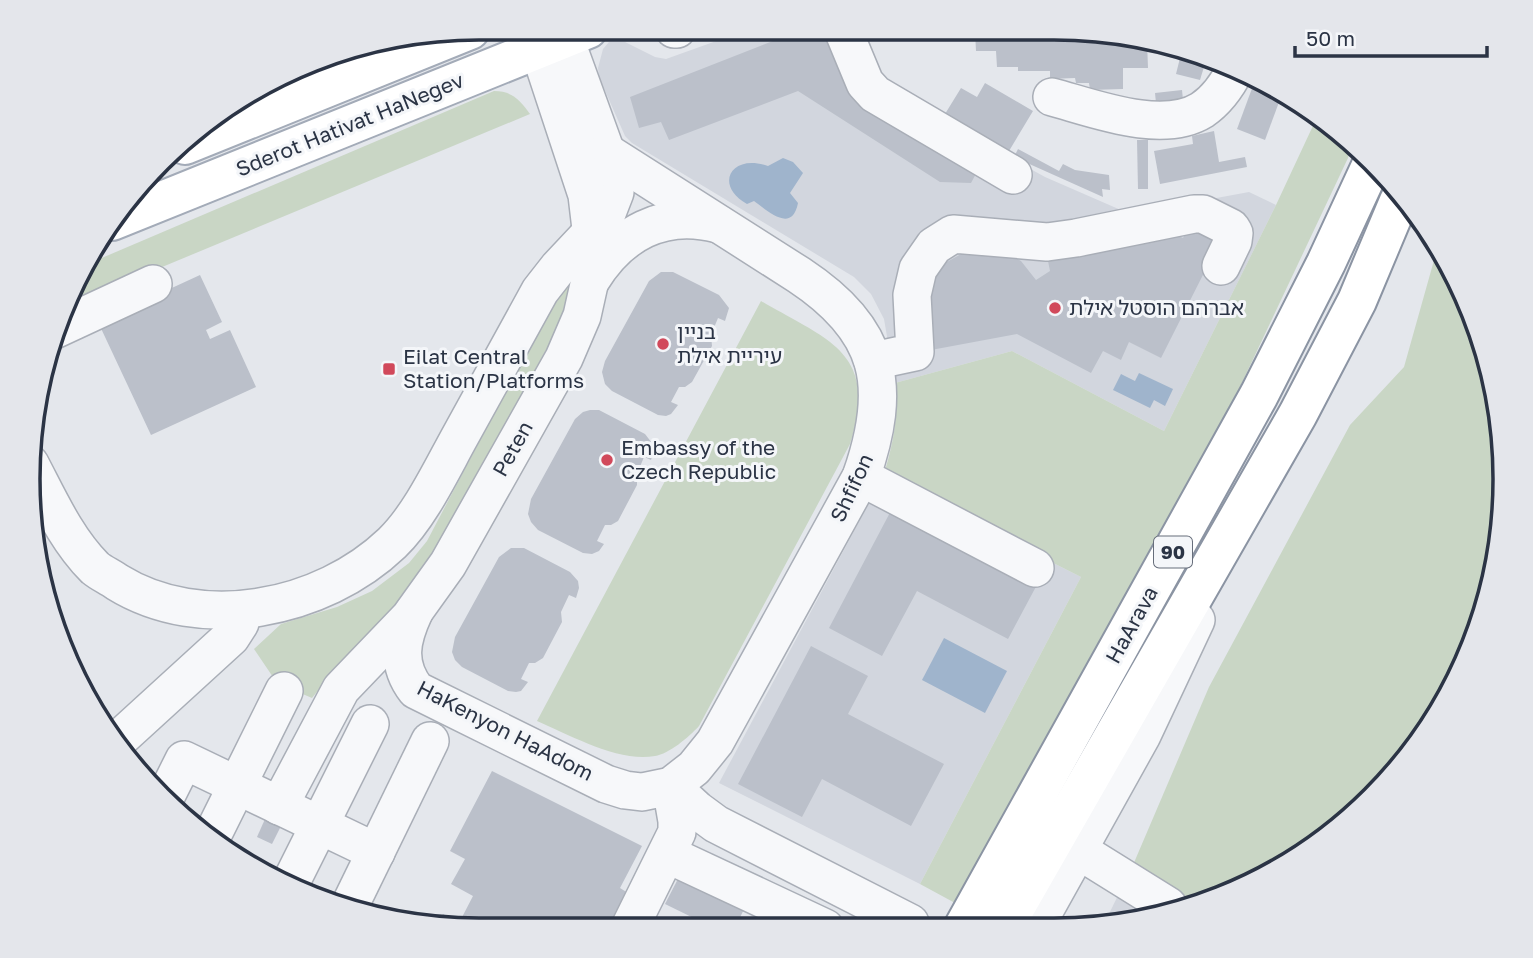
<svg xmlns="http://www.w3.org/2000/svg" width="1533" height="958" font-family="'Golos Text','Noto Sans Hebrew',sans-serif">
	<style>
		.built { fill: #d2d6de }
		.green { fill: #c9d6c5 }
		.water { fill: #9fb4cc }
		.building { fill: #bbc0ca }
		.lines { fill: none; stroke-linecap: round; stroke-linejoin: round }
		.minor-casing { stroke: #a9aeb7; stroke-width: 40 }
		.major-casing { stroke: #a3abb8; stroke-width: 42 }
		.highway-casing { stroke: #8b94a3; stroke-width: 42 }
		.minor { stroke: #f7f8fa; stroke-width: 37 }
		.major { stroke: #fff; stroke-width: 38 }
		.highway { stroke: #fff; stroke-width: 38 }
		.poi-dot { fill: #d1495b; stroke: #f4f6f9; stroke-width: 2.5 }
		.labels { text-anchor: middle; stroke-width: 6; stroke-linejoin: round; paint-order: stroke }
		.shield { fill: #f4f6f9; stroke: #676e7b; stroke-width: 2 }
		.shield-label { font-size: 19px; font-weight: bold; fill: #2b3445 }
		.street-label { font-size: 21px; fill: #2b3445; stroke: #f4f6f9 }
		.poi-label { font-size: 21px; fill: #2b3445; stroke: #f4f6f9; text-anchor: start }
		.rim { fill: none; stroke: #2b3445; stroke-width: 3.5 }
	</style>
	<rect width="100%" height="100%" fill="#e4e7ec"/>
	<g class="built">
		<path d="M747 30H855L883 87 1045 177 1130 214 1249 192 1276 205 1164 431 1012 351 895 383 884 319 871 294 854 277 632 143 625 136 599 77 598 68 603 49 609 42H625L655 57 666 59Z"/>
		<path d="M883 477 1081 577 920 884 719 783Z"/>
		<path d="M1133 865 1176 904 1104 924Z"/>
	</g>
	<g class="green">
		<path d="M494 91C512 91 520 100 530 114L66 307 90 263Z"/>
		<path d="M1318 115 1329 121 1351 147 1348 158 1239 389 955 903 920 884 1081 577 883 477C893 445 899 416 895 383L1012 351 1164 431 1276 205Z"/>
		<path d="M1438 246 1445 254 1501 421 1490 596 1465 647 1387 778 1329 837 1254 883 1176 904 1133 865 1209 687 1350 425 1404 367Z"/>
		<path d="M571 278 570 299 562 321 420 579C386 621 345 655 312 698L277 683 254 649 281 624 337 607 372 591 409 563 427 541 557 294Z"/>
		<path d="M761 301C829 341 879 352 850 444L699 726C689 737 669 754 655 756 619 763 570 735 537 721Z"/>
	</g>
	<g class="water">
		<path d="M783 158 793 162 803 173 790 193 798 203C792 234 768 211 754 201L747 204C714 186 730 153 768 166Z"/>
		<path d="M1139 373 1173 389 1165 406 1154 400 1150 408 1113 390 1121 374 1135 381Z"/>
		<path d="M944 638 1007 671 985 713 922 680Z"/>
	</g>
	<g class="building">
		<path d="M801 30H829L979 168 971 183 940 182 798 91 669 140 661 122 639 128 630 97Z"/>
		<path d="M975 31 1112 32 1147 41 1148 68H1123V89L1090 90 1089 83H1076L1075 78 1050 79V71H1018V67H997L996 51H976Z"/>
		<path d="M1182 50 1207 57 1200 80 1176 74Z"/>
		<path d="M985 83 1033 111 1009 151 945 114 961 88 977 97Z"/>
		<path d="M1254 83 1282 94 1265 140 1237 129Z"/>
		<path d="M1182 90 1184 110 1157 113 1155 93Z"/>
		<path d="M1214 131 1219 162 1245 157 1247 167 1160 184 1154 151 1193 144 1192 136Z"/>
		<path d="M1137 140H1148V189H1138Z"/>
		<path d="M1018 149 1059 171 1063 164 1075 170 1109 175 1110 190 1102 189 1103 197 1014 157Z"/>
		<path d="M1189 226 1212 239 1206 252 1213 255 1161 358 1129 342 1121 360 1103 351 1091 373 1017 334 931 350 924 319 932 278 945 263 963 253 1002 251 1021 261 1036 280 1050 271 1048 261 1171 238 1173 233 1183 238Z"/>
		<path d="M661 272H673L719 295 729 308 725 321 718 318 711 335 712 346 692 382 685 387H679L671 402 678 405 671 414 666 416 658 415 612 391 605 384 602 372 605 361 649 281Z"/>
		<path d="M200 275 222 322 206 330 210 339 230 330 256 387 151 435 98 322Z"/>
		<path d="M590 410H599L645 434 655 447 651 460 644 457 637 474V485L618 521 611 525H605L597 541 604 544 599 551 592 554 583 553 538 530 531 522 528 514 531 499 575 419 583 412Z"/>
		<path d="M894 505 1039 581 1008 639 917 591 882 656 829 628Z"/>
		<path d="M511 548H524L570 572 578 581 579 588 576 598 569 595 561 612 562 622 543 658 535 663H529L521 679 528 682 521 691 516 692 508 691 462 667 455 660 452 652 455 637 499 557Z"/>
		<path d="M811 646 868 676 848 714 944 764 911 826 822 779 802 817 738 784Z"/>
		<path d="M492 771 642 846 620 888 628 893 610 927 436 926 443 914 459 923 473 896 451 884 465 859 450 851Z"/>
		<path d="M265 819 281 826 272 844 257 837Z"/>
		<path d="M680 875 745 907 735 928 712 927 665 904Z"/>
	</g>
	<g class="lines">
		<defs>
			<g id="minor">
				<path d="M674 29H677"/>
				<path d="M843 30 865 83 875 94 1013 175"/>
				<path d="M1052 97C1093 108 1162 135 1202 110 1217 100 1228 84 1236 68"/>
				<path d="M591 280C619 234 663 209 718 224"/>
				<path d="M54 330 153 284"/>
				<path d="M873 361 915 352 912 295 918 269 934 246 953 234 1047 242 1076 238 1194 214H1203L1231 228 1234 233 1233 241 1221 266"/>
				<path d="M30 464C49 500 66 539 95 568 101 573 110 577 117 582 201 634 322 610 392 543 419 517 440 473 458 440 485 391 512 341 540 291L558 268 605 218 615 192 606 152 561 28"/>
				<path d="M861 477 1035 568"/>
				<path d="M414 612C401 640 396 664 416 690L606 784 625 790 642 792 671 786 694 768 715 742 861 477C893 386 882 330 799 275L606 152"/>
				<path d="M116 742 231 637 240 623 242 610"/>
				<path d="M671 786 697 810 716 824 910 923"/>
				<path d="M166 796 184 760 376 852"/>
				<path d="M279 806 341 689 410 617 448 564 564 358 582 316 592 271 593 246 587 195 532 28"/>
				<path d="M210 840 284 691"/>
				<path d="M1078 850 1168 906"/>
				<path d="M667 854 825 928"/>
				<path d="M289 886 370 724"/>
				<path d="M349 907 430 741"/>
				<path d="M630 927 677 832V821L671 786"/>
				<path d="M1034 929 1142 735 1196 620"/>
			</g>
			<g id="major">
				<path d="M185 145 470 30"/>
				<path d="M112 221 588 29"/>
			</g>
			<g id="highway">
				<path d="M963 928 1259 395 1326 263 1370 168"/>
				<path d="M1003 929 1298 414 1357 301 1399 201"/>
			</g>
		</defs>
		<use href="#minor" class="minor-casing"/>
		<use href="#major" class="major-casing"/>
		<use href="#highway" class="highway-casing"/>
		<use href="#minor" class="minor"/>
		<use href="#major" class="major"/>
		<use href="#highway" class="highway"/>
	</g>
	<g class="poi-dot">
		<circle cx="1055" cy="308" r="7"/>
		<circle cx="663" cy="344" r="7"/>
		<rect x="382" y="362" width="14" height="14" rx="3.5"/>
		<circle cx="607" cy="460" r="7"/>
	</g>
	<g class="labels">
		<rect class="shield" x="1154" y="536.5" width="38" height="31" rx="5"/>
		<g class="shield-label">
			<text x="1173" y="559">90</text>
		</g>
		<g class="street-label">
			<text transform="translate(350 125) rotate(-22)" y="7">Sderot Hativat HaNegev</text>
			<text transform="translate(513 449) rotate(-61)" y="7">Peten</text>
			<text transform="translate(852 488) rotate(-65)" y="7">Shfifon</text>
			<text transform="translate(1132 625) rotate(-61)" y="7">HaArava</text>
			<text transform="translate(505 731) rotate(27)" y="7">HaKenyon HaAdom</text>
		</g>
		<g class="poi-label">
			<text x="1069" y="315">אברהם הוסטל אילת</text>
			<text x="677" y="339">בניין<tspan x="677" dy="24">עיריית אילת</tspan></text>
			<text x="403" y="364">Eilat Central<tspan x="403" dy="24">Station/Platforms</tspan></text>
			<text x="621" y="455">Embassy of the<tspan x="621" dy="24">Czech Republic</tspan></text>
		</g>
	</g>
	<path d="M0 0H1533V958H0ZM479 40H1054A439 439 0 0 1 1493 479V479A439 439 0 0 1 1054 918H479A439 439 0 0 1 40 479V479A439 439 0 0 1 479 40Z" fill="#e4e6eb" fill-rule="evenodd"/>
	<path class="rim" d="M479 40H1054A439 439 0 0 1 1493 479V479A439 439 0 0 1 1054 918H479A439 439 0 0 1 40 479V479A439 439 0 0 1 479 40Z"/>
	<path d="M1295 46v10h192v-10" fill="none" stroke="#2b3445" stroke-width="3.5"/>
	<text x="1306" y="46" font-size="21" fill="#2b3445" stroke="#f4f6f9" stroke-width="5" paint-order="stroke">50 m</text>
</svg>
